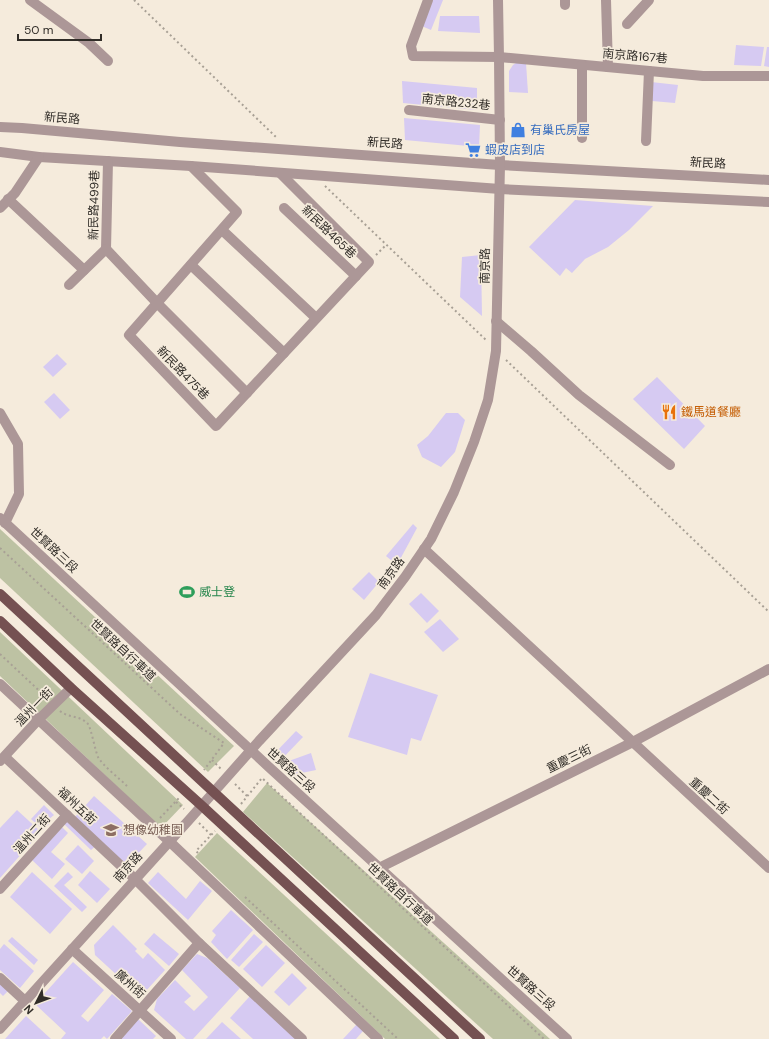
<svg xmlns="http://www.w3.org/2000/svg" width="769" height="1039" font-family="'DM Sans','Noto Sans TC',sans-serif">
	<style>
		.green { fill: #bdc2a3 }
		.building { fill: #d6caf2 }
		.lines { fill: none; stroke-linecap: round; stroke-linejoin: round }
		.path { stroke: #a8a095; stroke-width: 2; stroke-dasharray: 2 3; stroke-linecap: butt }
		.minor { stroke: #ac9797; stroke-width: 10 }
		.major { stroke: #755152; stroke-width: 10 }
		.labels { text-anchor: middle; stroke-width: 3.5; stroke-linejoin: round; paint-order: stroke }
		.street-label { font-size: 12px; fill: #312d28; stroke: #f5ebdc }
		.shop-label { font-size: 12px; fill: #366cbe; stroke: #f5ebdc; text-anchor: start }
		.food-label { font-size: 12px; fill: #c56008; stroke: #f5ebdc; text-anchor: start }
		.leisure-label { font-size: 12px; fill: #27864d; stroke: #f5ebdc; text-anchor: start }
		.education-label { font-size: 12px; fill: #785e54; stroke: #f5ebdc; text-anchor: start }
	</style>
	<rect width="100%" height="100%" fill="#f5ebdc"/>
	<g class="green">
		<path d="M0 529 234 746 208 772 0 578Z"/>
		<path d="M0 632 183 805 161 828 0 676Z"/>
		<path d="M267 783 550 1039H493L243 812Z"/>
		<path d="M217 833 440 1039H385L195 857Z"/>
	</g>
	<g class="building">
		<path d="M426 0H443L431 30 417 24Z"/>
		<path d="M440 16H479L480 33 438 31Z"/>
		<path d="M736 45 764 47 761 66 734 65Z"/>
		<path d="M767 47H769V67L764 66Z"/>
		<path d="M516 63H526L528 93 509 92V71L513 65Z"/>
		<path d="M402 81 477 88V110L403 103Z"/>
		<path d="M651 82 678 85 675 103 652 101Z"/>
		<path d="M404 118 480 125 479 147 405 140Z"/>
		<path d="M575 200 653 206 629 230 608 247 585 259 572 273 566 268 560 276 529 247Z"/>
		<path d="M481 255 482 316 460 297 462 257Z"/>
		<path d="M57 354 67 364 53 377 43 367Z"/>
		<path d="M657 377 705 426 684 449 633 399Z"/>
		<path d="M54 393 70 410 60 419 44 402Z"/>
		<path d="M446 413H458L465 420 455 452 441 467 422 457 417 445 428 436Z"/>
		<path d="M413 524 417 528 397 565 386 556Z"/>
		<path d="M369 572 379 582 364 600 352 589Z"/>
		<path d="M421 593 439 611 427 623 409 604Z"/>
		<path d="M440 619 459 639 443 652 424 632Z"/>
		<path d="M370 673 438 695 421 741 411 738 407 755 348 737Z"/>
		<path d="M296 731 303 737 281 760 274 754Z"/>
		<path d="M311 753 316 770 297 774 294 778 283 768 286 762Z"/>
		<path d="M94 796 147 844 127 865 75 817Z"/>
		<path d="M44 805 54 815 48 820 51 822 43 830 31 819Z"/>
		<path d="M17 810 41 832 0 878V828Z"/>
		<path d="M70 818 97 845 91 850 64 824Z"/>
		<path d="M62 827 68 833 51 852 65 864 52 879 32 860Z"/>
		<path d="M78 845 94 861 82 874 65 859Z"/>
		<path d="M90 871 110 889 97 903 78 885Z"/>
		<path d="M32 872 72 909 50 934 10 897Z"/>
		<path d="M68 872 73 877 64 885 87 907 82 912 54 886Z"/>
		<path d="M158 872 186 899 200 881 212 891 188 920 148 883Z"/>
		<path d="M231 910 253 930 227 959 211 942 216 935 212 931Z"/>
		<path d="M113 925 137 949 135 951 143 959 148 953 165 970 144 993H135L122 982 128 974 119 977 95 955 94 945Z"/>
		<path d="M154 933 179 954 169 966 144 944Z"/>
		<path d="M254 934 263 942 239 967 231 960Z"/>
		<path d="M12 937 38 960 34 965 8 941Z"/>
		<path d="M4 944 34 971 20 988 0 970V949Z"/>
		<path d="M266 945 285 963 262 987 243 969Z"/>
		<path d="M197 954 207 958 240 988 193 1039H186L154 1010 157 999 175 980 191 996 184 1002 194 1011 208 997 182 970Z"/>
		<path d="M73 962 104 990 81 1016 88 1022 112 994 132 1011 107 1039 104 1036 101 1039H61L66 1033 35 1004Z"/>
		<path d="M292 973 307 988 289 1006 274 992Z"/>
		<path d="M0 981 9 990 3 996 0 993Z"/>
		<path d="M250 996 297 1039H253L230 1018Z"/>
		<path d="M26 1016 51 1039H5Z"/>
		<path d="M138 1019 156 1036 153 1039H119Z"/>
		<path d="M222 1022 241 1039H206Z"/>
		<path d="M357 1024 363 1031 356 1039H343Z"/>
	</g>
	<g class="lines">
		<g class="path">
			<path d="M134 0 277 138"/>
			<path d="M325 186 487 341"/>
			<path d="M376 255 386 245"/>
			<path d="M506 360 769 612"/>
			<path d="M0 548 180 714 224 743 204 770"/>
			<path d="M0 654 47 698"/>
			<path d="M60 711C68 718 80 715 88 724 91 728 95 750 98 757 102 765 120 779 127 786"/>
			<path d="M212 760 221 769"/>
			<path d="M235 784 248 797"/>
			<path d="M176 802 184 809"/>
			<path d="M241 804 262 778 544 1039"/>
			<path d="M160 818 179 798"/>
			<path d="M199 823 211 835"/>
			<path d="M198 853 196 851 215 831"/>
			<path d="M245 897 398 1039"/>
		</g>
		<g class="minor">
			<path d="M30 0 89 43 108 61"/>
			<path d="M428 0 411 46 413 56 499 57 703 76H769"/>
			<path d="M565 0V5"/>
			<path d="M606 0 608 67"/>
			<path d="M627 24 649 0"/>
			<path d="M409 110 500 120"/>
			<path d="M0 127 22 128 180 142 500 165 769 180"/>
			<path d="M582 138V65"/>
			<path d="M646 141 649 71"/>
			<path d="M0 152 39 157 191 166 500 189 769 202"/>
			<path d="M191 166 237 212 129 335 216 426 369 262 280 173"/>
			<path d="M8 199 84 270"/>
			<path d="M0 208 15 193 39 157"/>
			<path d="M284 208 356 276"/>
			<path d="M222 230 316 318"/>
			<path d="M106 249 108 161"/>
			<path d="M191 265 284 353"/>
			<path d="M69 285 106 249 158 304 247 393"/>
			<path d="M496 321 531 351 579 395 670 465"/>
			<path d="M0 413 18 444 19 494 5 523"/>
			<path d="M0 518 270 768 567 1039"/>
			<path d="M424 549 769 868"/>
			<path d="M0 684 169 841 378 1039"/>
			<path d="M5 757 135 879 199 943 302 1039"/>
			<path d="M0 761 38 720 71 688"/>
			<path d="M379 868 631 743 769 669"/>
			<path d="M0 889 67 815"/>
			<path d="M72 949 171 1039"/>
			<path d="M0 978 25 1001"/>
			<path d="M0 1029 189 820 259 741 376 615 405 577 431 539 454 492 474 442 488 400 496 351 500 165 499 57 498 0"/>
			<path d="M115 1039 199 943"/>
		</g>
		<g class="major">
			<path d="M0 594 480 1039"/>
			<path d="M0 621 71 688 201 805 454 1039"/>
		</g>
	</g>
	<defs>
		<symbol id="shop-bare" viewBox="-9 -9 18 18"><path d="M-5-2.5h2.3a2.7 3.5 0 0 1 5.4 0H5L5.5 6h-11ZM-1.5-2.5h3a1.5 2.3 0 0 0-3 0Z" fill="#3f7fe0" stroke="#f5ebdc" stroke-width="2.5" paint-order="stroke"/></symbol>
		<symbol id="supermarket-bare" viewBox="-9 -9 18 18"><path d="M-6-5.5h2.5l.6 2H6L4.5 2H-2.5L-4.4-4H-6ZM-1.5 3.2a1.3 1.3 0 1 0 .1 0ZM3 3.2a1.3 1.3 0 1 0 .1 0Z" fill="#3f7fe0" stroke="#f5ebdc" stroke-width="2.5" paint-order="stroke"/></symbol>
		<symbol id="restaurant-bare" viewBox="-9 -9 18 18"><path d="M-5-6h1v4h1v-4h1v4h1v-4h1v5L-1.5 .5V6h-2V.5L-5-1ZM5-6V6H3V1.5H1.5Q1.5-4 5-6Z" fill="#e8710a" stroke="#f5ebdc" stroke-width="2.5" paint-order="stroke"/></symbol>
		<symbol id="stadium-bare" viewBox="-9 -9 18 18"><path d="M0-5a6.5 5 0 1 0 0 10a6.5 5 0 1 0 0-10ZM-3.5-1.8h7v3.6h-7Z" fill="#2e9e5b" stroke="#f5ebdc" stroke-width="2.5" paint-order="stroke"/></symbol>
		<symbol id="school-bare" viewBox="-9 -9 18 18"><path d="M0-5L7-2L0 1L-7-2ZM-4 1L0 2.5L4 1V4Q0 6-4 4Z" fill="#8d6e63" stroke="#f5ebdc" stroke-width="2.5" paint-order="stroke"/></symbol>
	</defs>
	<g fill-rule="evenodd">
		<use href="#shop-bare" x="507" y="119" width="22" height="22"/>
		<use href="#supermarket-bare" x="462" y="139" width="22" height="22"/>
		<use href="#restaurant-bare" x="658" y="401" width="22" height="22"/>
		<use href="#stadium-bare" x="176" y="581" width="22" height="22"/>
		<use href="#school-bare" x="100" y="819" width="22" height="22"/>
	</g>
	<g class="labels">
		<g class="street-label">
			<text transform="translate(635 56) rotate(5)" y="4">南京路167巷</text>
			<text transform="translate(456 102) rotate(6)" y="4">南京路232巷</text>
			<text transform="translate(62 118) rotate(5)" y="4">新民路</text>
			<text transform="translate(385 143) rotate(4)" y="4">新民路</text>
			<text transform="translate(708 163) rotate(3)" y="4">新民路</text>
			<text transform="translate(94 205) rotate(-89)" y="4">新民路499巷</text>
			<text transform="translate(329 232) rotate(44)" y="4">新民路465巷</text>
			<text transform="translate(485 266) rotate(-89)" y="4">南京路</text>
			<text transform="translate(183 373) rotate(46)" y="4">新民路475巷</text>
			<text transform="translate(54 550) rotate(43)" y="4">世賢路三段</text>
			<text transform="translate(391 573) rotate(-54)" y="4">南京路</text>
			<text transform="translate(123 650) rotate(43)" y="4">世賢路自行車道</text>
			<text transform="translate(34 707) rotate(-46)" y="4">溫州一街</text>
			<text transform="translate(569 759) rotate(-26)" y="4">重慶三街</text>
			<text transform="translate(291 770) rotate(42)" y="4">世賢路三段</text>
			<text transform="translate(709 796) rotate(42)" y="4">重慶二街</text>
			<text transform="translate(77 806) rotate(43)" y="4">福州五街</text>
			<text transform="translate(32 834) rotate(-48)" y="4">溫州二街</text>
			<text transform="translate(128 867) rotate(-48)" y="4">南京路</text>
			<text transform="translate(400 894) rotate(43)" y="4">世賢路自行車道</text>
			<text transform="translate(130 984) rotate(42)" y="4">廣州街</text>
			<text transform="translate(531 988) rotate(42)" y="4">世賢路三段</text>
		</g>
		<g class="shop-label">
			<text x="530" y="134">有巢氏房屋</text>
			<text x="485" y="154">蝦皮店到店</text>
		</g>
		<g class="food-label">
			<text x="681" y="416">鐵馬道餐廳</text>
		</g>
		<g class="leisure-label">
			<text x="199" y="596">威士登</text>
		</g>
		<g class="education-label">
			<text x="123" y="834">想像幼稚園</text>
		</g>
	</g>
	<g transform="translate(36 1003) rotate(228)" stroke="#f5ebdc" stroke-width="3" paint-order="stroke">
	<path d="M0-3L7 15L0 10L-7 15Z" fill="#312d28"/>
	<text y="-6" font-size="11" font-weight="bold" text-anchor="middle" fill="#312d28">N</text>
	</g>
	<path d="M18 34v6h83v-6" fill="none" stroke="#312d28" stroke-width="2"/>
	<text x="24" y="34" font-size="12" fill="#312d28" stroke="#f5ebdc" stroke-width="3" paint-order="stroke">50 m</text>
</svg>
